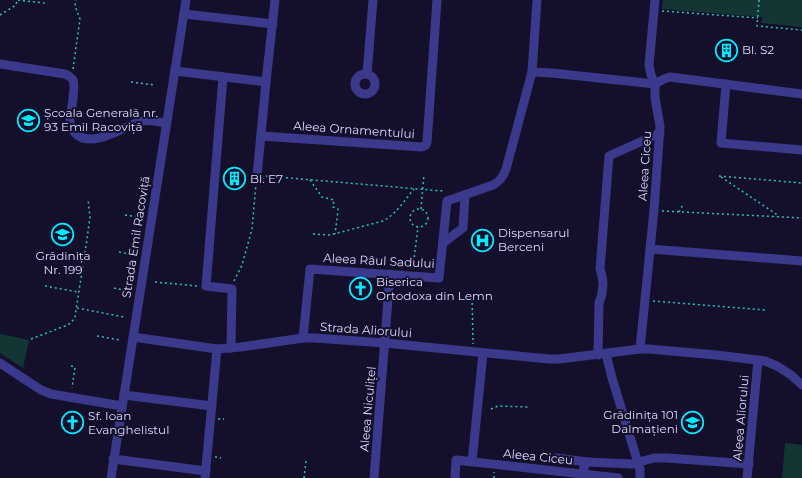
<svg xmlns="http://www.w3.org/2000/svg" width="802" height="478" font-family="Montserrat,sans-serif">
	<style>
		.green { fill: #133634 }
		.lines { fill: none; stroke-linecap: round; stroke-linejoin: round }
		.path { stroke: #2bc2b7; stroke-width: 1.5; stroke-dasharray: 2 3; stroke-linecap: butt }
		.minor { stroke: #3b398c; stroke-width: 9 }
		.labels { text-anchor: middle; stroke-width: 4; stroke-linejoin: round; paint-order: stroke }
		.poi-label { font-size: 12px; fill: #dedaff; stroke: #14102b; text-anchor: start }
		.street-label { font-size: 12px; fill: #dedaff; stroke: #14102b }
	</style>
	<rect width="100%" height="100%" fill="#14102b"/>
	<g class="green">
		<path d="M663 0H802V27L761 23 763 17 662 9Z"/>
		<path d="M0 334 29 340 23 368 0 353Z"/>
		<path d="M785 443 802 445V478H782Z"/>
	</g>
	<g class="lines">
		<g class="path">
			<path d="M759 0 757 26 802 30"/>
			<path d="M662 11 758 18"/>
			<path d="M0 15 16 5 17 0 44 3 45 0"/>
			<path d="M73 69 80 19 75 6 76 0"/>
			<path d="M131 82 154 85"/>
			<path d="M105 114 129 117"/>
			<path d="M266 176 442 191 443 194"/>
			<path d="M719 176 802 183"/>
			<path d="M721 177 779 216"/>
			<path d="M310 180 322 197 334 200 333 207 338 209V211L335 234"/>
			<circle cx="419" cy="218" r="9"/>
			<path d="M421 209 424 174"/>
			<path d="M662 211 802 218"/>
			<path d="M679 212 684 203"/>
			<path d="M125 215 140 217"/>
			<path d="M313 234 330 235 383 221C396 214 405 200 414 189"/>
			<path d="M119 252 134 255"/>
			<path d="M413 267 418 227"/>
			<path d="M234 281 242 265 252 229 256 184"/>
			<path d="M155 282 198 286"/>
			<path d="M45 286 78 292"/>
			<path d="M114 288 128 291"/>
			<path d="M472 293 473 344"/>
			<path d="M653 301 765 310"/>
			<path d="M77 308 124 317"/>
			<path d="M97 336 120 340"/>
			<path d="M31 339 65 326 71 323 75 317 87 239 90 217 88 199"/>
			<path d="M71 366 75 367 72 388"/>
			<path d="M491 409 498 406 529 407"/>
			<path d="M218 419H224"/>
			<path d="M215 457 221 458"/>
			<path d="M304 478 306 461"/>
			<path d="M494 478V472"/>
		</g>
		<g class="minor">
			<path d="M184 14 273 24"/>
			<path d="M0 64 65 74C69 76 71 77 73 80 76 86 71 111 70 119 70 126 72 131 77 135 95 148 124 126 142 121 150 119 158 122 166 123"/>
			<path d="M175 71 266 82"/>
			<path d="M532 72 552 73 655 84"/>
			<circle cx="365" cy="84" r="10"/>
			<path d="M367 74 373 0"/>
			<path d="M223 77 206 286 232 289 231 348"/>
			<path d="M655 84 664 79 670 77 802 94"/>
			<path d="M726 84 721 143 802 150"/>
			<path d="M261 136 422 147 426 145 427 142 437 0"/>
			<path d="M257 176 266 82 275 0"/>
			<path d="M443 243 463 228 465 195"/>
			<path d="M650 249 802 261"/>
			<path d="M133 337 217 349 241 347 303 338H315L385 343 549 359H559L640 349H649L716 355 765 361 777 366 791 375 802 385"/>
			<path d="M303 338 310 269 439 278 447 201 493 185C500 181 503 177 506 169L532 72 537 0"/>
			<path d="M640 349 654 210 660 126 655 98V84L651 75 649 65 655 0"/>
			<path d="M606 354 612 378 638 463 640 469V478"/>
			<path d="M598 355 599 303 602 294 603 283 602 276 600 269 609 156 660 133"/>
			<path d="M0 363 41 390 51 394 122 406"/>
			<path d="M124 395 212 406"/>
			<path d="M556 458 587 462"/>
			<path d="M113 459 206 471"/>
			<path d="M472 462 483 353"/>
			<path d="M583 474 584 467 587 462 632 464 654 458H667L749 464"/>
			<path d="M111 478 186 0"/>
			<path d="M205 478 217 349"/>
			<path d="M374 478 390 274"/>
			<path d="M455 478 456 460 618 478"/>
			<path d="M747 478 758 360"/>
		</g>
	</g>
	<defs>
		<symbol id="building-ring" viewBox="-11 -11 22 22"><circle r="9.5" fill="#14102b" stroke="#06eaff" stroke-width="1.5"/><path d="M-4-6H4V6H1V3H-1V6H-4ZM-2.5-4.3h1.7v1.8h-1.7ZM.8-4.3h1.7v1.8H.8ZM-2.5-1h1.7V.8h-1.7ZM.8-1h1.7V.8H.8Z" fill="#06eaff"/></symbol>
		<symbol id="school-ring" viewBox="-11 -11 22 22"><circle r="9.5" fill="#14102b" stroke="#06eaff" stroke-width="1.5"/><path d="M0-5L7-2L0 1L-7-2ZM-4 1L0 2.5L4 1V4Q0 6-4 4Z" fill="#06eaff"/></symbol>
		<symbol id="hospital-ring" viewBox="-11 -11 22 22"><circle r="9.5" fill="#14102b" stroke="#06eaff" stroke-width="1.5"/><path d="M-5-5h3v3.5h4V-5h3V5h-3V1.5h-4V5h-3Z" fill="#06eaff"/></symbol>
		<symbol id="church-ring" viewBox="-11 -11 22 22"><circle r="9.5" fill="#14102b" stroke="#06eaff" stroke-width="1.5"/><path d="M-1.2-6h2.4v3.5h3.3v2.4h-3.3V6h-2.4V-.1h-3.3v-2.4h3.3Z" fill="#06eaff"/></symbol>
	</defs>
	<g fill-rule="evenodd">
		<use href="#building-ring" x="714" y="38" width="25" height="25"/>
		<use href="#school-ring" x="16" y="108" width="25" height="25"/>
		<use href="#building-ring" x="222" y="166" width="25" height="25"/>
		<use href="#school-ring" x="50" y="222" width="25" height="25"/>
		<use href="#hospital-ring" x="470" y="228" width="25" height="25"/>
		<use href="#church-ring" x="348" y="276" width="25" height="25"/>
		<use href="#school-ring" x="680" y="410" width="25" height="25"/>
		<use href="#church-ring" x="60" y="410" width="25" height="25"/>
	</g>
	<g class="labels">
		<g class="poi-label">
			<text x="742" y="54">Bl. S2</text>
			<text x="44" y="117">Școala Generală nr.<tspan x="44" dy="14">93 Emil Racoviță</tspan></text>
			<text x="250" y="183">Bl. E7</text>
			<text x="498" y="237">Dispensarul<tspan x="498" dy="14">Berceni</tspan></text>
			<text x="63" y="260" text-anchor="middle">Grădinița<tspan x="63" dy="14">Nr. 199</tspan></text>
			<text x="376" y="286">Biserica<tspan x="376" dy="14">Ortodoxa din Lemn</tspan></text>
			<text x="678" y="419" text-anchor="end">Grădinița 101<tspan x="678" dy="14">Dalmațieni</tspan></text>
			<text x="88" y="420">Sf. Ioan<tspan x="88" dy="14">Evanghelistul</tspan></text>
		</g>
		<g class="street-label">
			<text transform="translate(354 130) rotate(4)" y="4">Aleea Ornamentului</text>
			<text transform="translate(645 166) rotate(-86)" y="4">Aleea Ciceu</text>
			<text transform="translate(136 237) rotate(-81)" y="4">Strada Emil Racoviță</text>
			<text transform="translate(379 261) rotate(3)" y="4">Aleea Râul Sadului</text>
			<text transform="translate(366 330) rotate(4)" y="4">Strada Aliorului</text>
			<text transform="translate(368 409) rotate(-85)" y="4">Aleea Niculițel</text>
			<text transform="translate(741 418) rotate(-85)" y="4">Aleea Aliorului</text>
			<text transform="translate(538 457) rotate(6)" y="4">Aleea Ciceu</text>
		</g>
	</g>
</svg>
